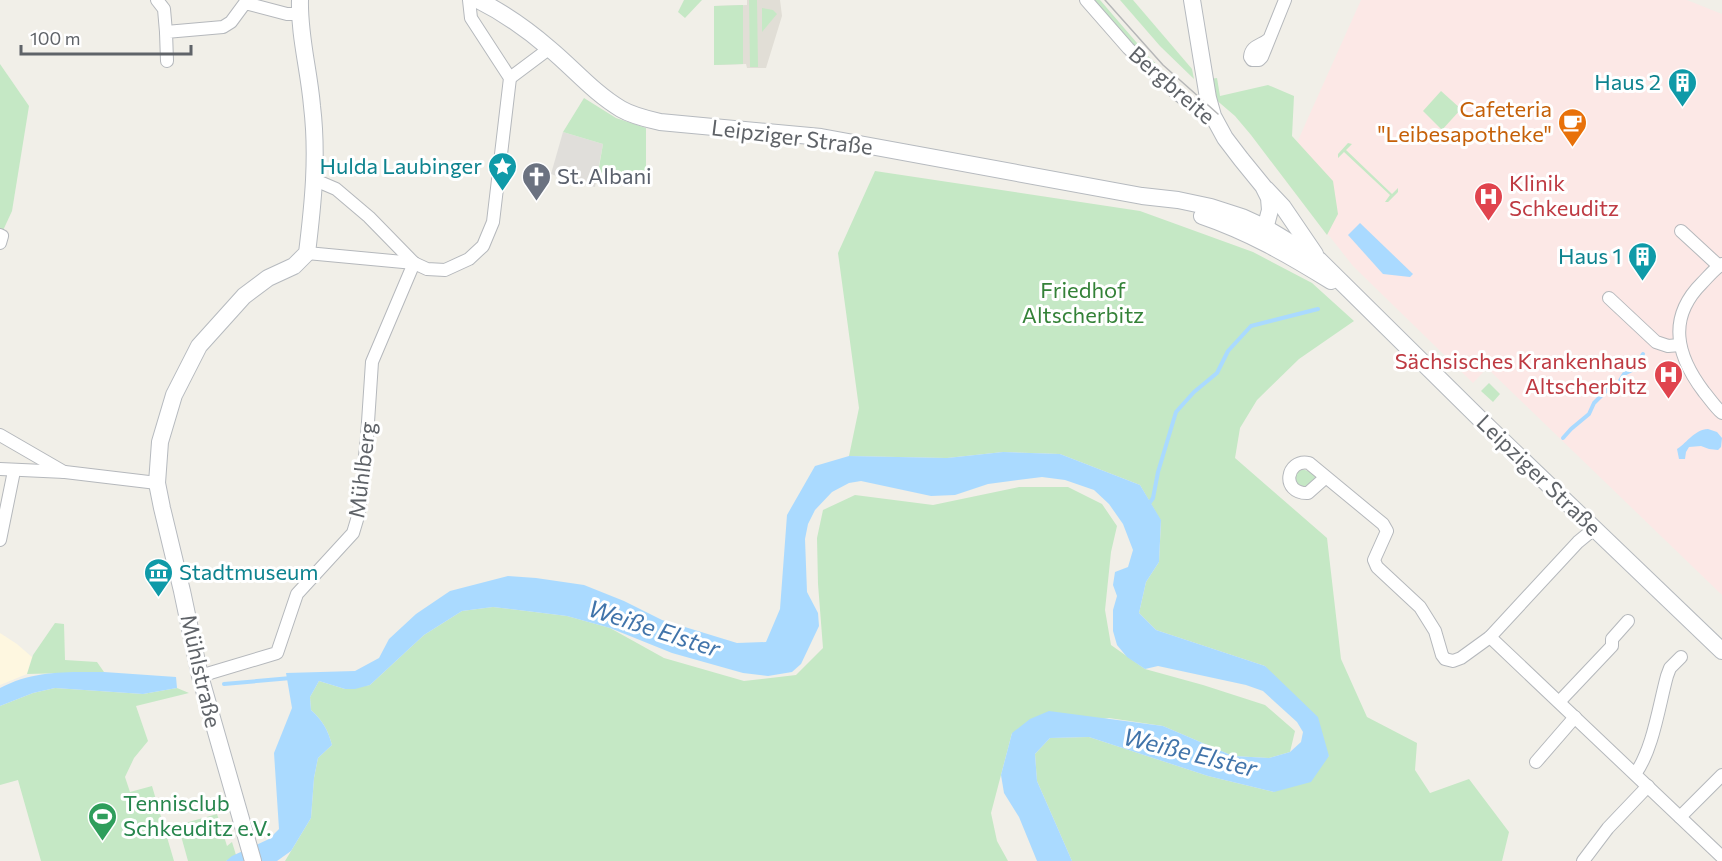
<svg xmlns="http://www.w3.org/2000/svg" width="1722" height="861" font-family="Commissioner,sans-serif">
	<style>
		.commercial { fill: #fef7e0 }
		.industrial { fill: #e0deda }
		.education { fill: #e1ded6 }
		.medical { fill: #fce8e6 }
		.green { fill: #c5e8c5 }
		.water { fill: #aadaff }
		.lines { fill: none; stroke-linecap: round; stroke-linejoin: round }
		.stream { stroke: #aadaff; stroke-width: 4 }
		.street-casing { stroke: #b5b8bc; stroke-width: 14 }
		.secondary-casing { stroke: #b6babf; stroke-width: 18 }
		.street { stroke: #fff; stroke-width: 12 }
		.secondary { stroke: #fff; stroke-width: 16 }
		.tram { stroke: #b6b7b8; stroke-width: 1.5 }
		.labels { text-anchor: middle; stroke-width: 6; stroke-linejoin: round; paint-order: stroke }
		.culture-label { font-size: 22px; fill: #0d838f; stroke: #fff; text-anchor: end }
		.street-label { font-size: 22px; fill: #5f6368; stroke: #fff }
		.food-label { font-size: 22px; fill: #c56008; stroke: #fff; text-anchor: end }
		.worship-label { font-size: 22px; fill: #5b616d; stroke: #fff; text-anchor: start }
		.health-label { font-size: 22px; fill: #be3a42; stroke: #fff; text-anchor: start }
		.park-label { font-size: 22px; fill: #348238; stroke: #fff }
		.leisure-label { font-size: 22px; fill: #27864d; stroke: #fff; text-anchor: start }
		.water-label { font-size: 24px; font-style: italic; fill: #4174aa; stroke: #fff }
	</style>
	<rect width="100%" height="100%" fill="#f1efe8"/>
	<path class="commercial" d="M0 633 17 644 32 657 27 674 0 685Z"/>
	<path class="industrial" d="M563 132 603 144 595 187 576 183 551 174Z"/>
	<path class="education" d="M747 0H780L782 16 766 68H747L746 64 714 65V6L747 5Z"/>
	<path class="medical" d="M1361 0H1687L1722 14V595L1487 368 1473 383 1353 266 1282 176Z"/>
	<g class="green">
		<path d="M684 0H702L685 18 678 12Z"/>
		<path d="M749 0H757L758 67H750Z"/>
		<path d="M1090 0H1100L1149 57 1197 102 1194 104 1166 80Z"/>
		<path d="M1120 0H1133L1192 69 1194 79 1160 46Z"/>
		<path d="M743 5V64L714 65V6Z"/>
		<path d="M762 8 773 10 777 14 762 32Z"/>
		<path d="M0 64 29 106 12 211 0 237Z"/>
		<path d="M1217 78 1220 96 1268 85 1294 96 1292 136 1333 181 1338 214 1327 235 1251 135 1235 116 1214 98 1210 79Z"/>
		<path d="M1441 91 1461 109 1442 130 1423 111Z"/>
		<path d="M584 98 616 118 646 128V172L598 173 603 144 563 132Z"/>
		<path d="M1348 143 1352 144 1346 150 1392 194 1398 188V192L1388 202H1385L1390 195 1344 152 1338 158V154Z"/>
		<path d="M875 171 1140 211 1253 252 1312 283 1354 321 1299 359 1257 400 1240 428 1235 458 1327 538 1341 659 1367 717 1417 743 1415 770 1430 793 1469 779 1509 832 1502 861H1072L1037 781 1035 754 1050 738 1089 737 1208 776 1274 792 1329 756 1265 666 1156 630 1139 613 1146 582 1159 562 1161 521 1140 485 1060 454 1003 452 947 458 849 456 859 408 838 253Z"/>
		<path d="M1489 383 1500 394 1493 402 1481 391Z"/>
		<path d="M1301 469 1312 472 1316 476C1313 484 1309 486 1302 489L1295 486 1294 473Z"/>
		<path d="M1019 487H1068L1102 504 1117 526 1111 552 1105 610 1111 645 1145 669 1203 685 1265 705 1295 731 1290 752 1269 758 1233 756 1163 726 1109 718 1012 733 991 813 997 841 1008 861H285L311 818 314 778 318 758 332 745C328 730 323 721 311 710L310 697 319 681 345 689 370 685 424 635 462 611 493 607 567 616 610 628 664 658 744 681 796 675 823 648 818 584 817 538 823 510 855 495 933 505Z"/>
		<path d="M55 623 64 624 65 660 97 662 104 672 27 674 33 655Z"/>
		<path d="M55 688 143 694 177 688 189 693 136 706 148 741 134 758 125 777 130 792 152 786 174 861H41L18 780 0 785V706L33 693Z"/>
		<path d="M217 814 227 846 232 842 236 855 226 861H188L178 825Z"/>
	</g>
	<g class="water">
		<path d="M1360 223 1413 274 1410 277 1383 274 1348 235Z"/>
		<path d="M1708 429 1717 432 1722 438 1721 447 1718 450 1709 449 1701 446 1689 447 1686 452 1685 459H1679L1677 449C1688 442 1694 430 1708 429Z"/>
		<path d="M1003 452 1060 454 1140 485 1161 520 1159 562 1146 582 1139 613 1156 630 1265 666 1318 717 1329 756 1311 782 1274 792 1208 776 1089 737 1050 738 1035 754 1037 781 1072 861H1037L1019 817 1004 793 1001 775 1012 733 1030 719 1049 711 1163 726 1233 756 1269 758 1290 752 1301 742 1303 732 1297 722 1263 691 1246 685 1158 666 1145 669 1127 657 1117 645 1113 631V610L1117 596 1113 585 1115 572 1128 567 1133 550 1123 524 1109 504 1094 490 1065 480 1042 477 988 484 955 495 931 496 861 481 849 483 832 492 815 510 808 524 805 539 807 592 818 613 819 626 801 664 792 672 768 676 743 673 672 653 610 628 567 616 493 607 462 611 424 635 370 685 355 689H345L319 681 310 697 311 710C323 721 328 730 332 745L318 758 314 778 311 818 291 851 277 861H226L232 856 269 839 279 829 274 753 292 708 286 673 355 671 379 658 389 639 416 614 450 591 508 576 536 578 584 585 624 601 662 620 737 643 766 642 780 609 787 515 815 466 849 456 947 458Z"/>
		<path d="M104 672 176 677 177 688 143 694 55 688 33 693 0 706V688C34 670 67 672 104 672Z"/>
	</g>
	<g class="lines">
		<g class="stream">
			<path d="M1563 438 1571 429 1589 414 1594 403 1611 386 1618 384 1624 374 1634 369 1643 354"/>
			<path d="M1148 505 1153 498 1158 472 1176 412 1194 392 1217 373 1228 351 1251 326 1318 309"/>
			<path d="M224 684 291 678"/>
		</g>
		<defs>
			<g id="street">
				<path d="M157 0 164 9 166 32"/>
				<path d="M1086 0 1128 48 1162 81 1192 106 1213 116"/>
				<path d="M1269 39C1261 46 1251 45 1250 57L1252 60H1259L1262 57 1285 0"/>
				<path d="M167 61 166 32 223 27 231 22 245 3 287 14H300"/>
				<path d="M510 78 550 48"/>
				<path d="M315 180 336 189 369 217 414 263"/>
				<path d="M1681 231 1719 266"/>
				<path d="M0 235 2 236 0 243"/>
				<path d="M307 253 414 263 427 269 445 270 469 259 483 246 493 222 510 78 471 18 469 0"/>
				<path d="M1722 264C1714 269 1708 277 1702 283 1667 318 1676 355 1704 392 1710 399 1715 407 1722 413"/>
				<path d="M1609 298 1656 342 1668 346 1680 345"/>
				<path d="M0 435 64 472"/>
				<path d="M0 469 65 472 157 483"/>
				<path d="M1326 477 1308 493C1280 494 1286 458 1309 463L1383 524 1387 531 1374 560 1377 567 1420 607 1435 631 1442 655 1445 659 1453 661 1461 658 1490 637 1578 542 1595 528"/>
				<path d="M0 540 14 471"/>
				<path d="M1490 637 1722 857"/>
				<path d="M200 676 277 653 297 594 353 533 359 513 367 437 372 362 414 263"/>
				<path d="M1559 702 1612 646V639L1628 621"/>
				<path d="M1536 762 1575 717"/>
				<path d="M1635 774C1653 750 1659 705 1667 676L1670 668 1681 657"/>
				<path d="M1680 817 1722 775"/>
				<path d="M1583 861 1608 828 1648 786"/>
			</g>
			<g id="secondary">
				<path d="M478 0C504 13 528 30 550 49 574 69 594 93 621 109 633 116 647 119 660 122L821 137 1142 196 1178 200 1211 207 1242 217 1266 228 1319 260 1481 420 1722 651"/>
				<path d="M1192 0 1208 98 1213 116 1225 138 1241 159 1263 186 1269 198 1270 210 1262 240"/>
				<path d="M1266 189 1283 207 1315 254"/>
				<path d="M1202 216C1249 232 1289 255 1331 281"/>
				<path d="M253 861 200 676 182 591 162 508 157 483 160 442 174 395 199 346 244 296 268 278 294 266 307 253C313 204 318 156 312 106 309 70 299 36 300 0"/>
			</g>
		</defs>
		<use href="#street" class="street-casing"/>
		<use href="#secondary" class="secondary-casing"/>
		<use href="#street" class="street"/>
		<use href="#secondary" class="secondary"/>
		<path class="tram" d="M1105 0 1163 65 1218 114"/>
	</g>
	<defs>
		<symbol id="building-pin" viewBox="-11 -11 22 30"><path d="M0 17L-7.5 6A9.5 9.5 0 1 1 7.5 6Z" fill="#0f9aa8" stroke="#fff"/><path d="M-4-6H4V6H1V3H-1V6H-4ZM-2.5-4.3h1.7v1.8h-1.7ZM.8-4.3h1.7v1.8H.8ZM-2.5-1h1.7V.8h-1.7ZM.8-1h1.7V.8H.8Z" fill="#fff"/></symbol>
		<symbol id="cafe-pin" viewBox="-11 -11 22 30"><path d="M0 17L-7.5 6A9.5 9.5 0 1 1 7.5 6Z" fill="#e8710a" stroke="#fff"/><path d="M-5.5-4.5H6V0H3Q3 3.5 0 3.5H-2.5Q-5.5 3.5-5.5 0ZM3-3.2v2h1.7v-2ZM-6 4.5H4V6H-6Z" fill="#fff"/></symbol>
		<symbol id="sight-pin" viewBox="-11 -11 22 30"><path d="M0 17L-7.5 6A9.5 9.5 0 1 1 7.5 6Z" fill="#0f9aa8" stroke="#fff"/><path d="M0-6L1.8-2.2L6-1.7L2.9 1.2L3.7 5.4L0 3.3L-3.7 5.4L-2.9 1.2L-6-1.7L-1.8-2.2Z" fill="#fff"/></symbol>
		<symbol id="church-pin" viewBox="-11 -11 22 30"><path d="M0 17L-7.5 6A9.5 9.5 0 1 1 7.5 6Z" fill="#6b7280" stroke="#fff"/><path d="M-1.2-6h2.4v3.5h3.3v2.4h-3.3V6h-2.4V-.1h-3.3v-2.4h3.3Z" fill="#fff"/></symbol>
		<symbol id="hospital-pin" viewBox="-11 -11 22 30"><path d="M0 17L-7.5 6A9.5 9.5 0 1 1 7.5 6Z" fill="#e0444e" stroke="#fff"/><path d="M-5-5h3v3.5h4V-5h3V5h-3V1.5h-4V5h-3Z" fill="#fff"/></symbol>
		<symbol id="museum-pin" viewBox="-11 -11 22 30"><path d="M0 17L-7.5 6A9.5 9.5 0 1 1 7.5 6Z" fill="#0f9aa8" stroke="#fff"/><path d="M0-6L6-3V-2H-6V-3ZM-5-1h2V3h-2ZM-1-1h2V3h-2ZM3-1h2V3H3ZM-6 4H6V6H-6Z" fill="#fff"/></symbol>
		<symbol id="stadium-pin" viewBox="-11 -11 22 30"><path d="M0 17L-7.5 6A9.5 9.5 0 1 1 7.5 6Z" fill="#2e9e5b" stroke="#fff"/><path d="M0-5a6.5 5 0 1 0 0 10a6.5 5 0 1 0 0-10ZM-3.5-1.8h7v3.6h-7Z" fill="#fff"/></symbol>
	</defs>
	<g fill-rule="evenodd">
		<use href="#building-pin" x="1666" y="66" width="33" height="45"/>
		<use href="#cafe-pin" x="1556" y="106" width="33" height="45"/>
		<use href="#sight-pin" x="486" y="150" width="33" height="45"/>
		<use href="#church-pin" x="520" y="160" width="33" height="45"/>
		<use href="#hospital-pin" x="1472" y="180" width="33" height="45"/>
		<use href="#building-pin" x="1626" y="240" width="33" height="45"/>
		<use href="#hospital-pin" x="1652" y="358" width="33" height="45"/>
		<use href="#museum-pin" x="142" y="556" width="33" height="45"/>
		<use href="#stadium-pin" x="86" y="800" width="33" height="45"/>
	</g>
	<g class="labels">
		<g class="culture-label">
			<text x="1661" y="90">Haus 2</text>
			<text x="482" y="174">Hulda Laubinger</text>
			<text x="1622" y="264">Haus 1</text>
			<text x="179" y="580" text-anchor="start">Stadtmuseum</text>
		</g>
		<g class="street-label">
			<text transform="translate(1172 85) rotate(41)" y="8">Bergbreite</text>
			<text transform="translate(792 137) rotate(7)" y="8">Leipziger Straße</text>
			<text transform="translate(362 470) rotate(-83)" y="8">Mühlberg</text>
			<text transform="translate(1539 475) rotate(44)" y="8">Leipziger Straße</text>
			<text transform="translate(201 671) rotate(77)" y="8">Mühlstraße</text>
		</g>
		<g class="food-label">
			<text x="1552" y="117">Cafeteria<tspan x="1552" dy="25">"Leibesapotheke"</tspan></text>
		</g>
		<g class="worship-label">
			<text x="557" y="184">St. Albani</text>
		</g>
		<g class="health-label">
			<text x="1509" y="191">Klinik<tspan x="1509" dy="25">Schkeuditz</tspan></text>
			<text x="1647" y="369" text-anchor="end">Sächsisches Krankenhaus<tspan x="1647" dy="25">Altscherbitz</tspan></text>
		</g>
		<g class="park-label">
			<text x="1083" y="298">Friedhof<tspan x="1083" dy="25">Altscherbitz</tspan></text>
		</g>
		<g class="leisure-label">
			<text x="123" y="811">Tennisclub<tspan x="123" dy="25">Schkeuditz e.V.</tspan></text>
		</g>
		<g class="water-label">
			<text transform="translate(654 629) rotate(18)" y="8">Weiße Elster</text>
			<text transform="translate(1190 753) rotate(14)" y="8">Weiße Elster</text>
		</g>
	</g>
	<path d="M21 45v9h170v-9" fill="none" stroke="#5f6368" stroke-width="3"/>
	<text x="30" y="45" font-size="18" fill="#5f6368" stroke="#ffffff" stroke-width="4.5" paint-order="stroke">100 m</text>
</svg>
